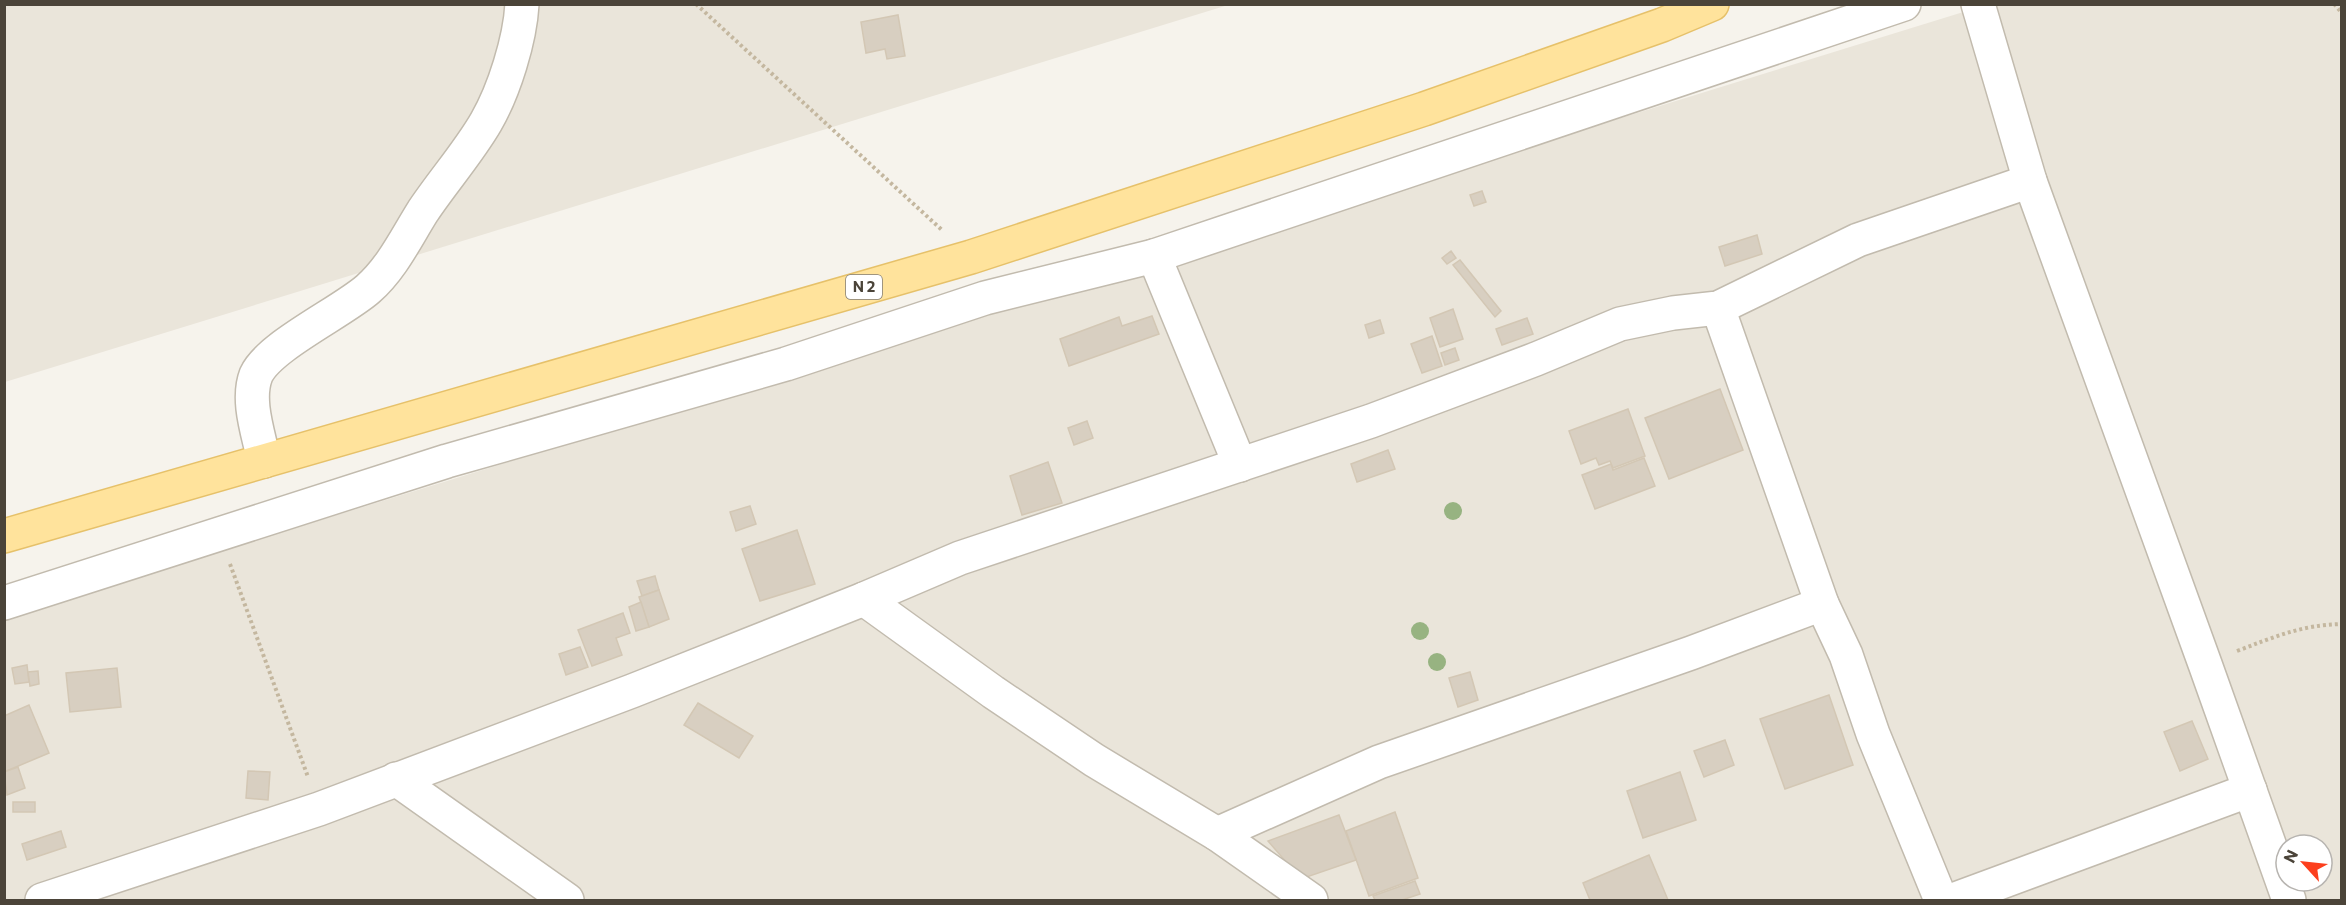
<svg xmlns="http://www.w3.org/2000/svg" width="2346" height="905" font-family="Commissioner,sans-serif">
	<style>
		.residential { fill: #eae5da; fill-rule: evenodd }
		.building { fill: #d8cfc1; stroke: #d3c7b4; stroke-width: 1.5 }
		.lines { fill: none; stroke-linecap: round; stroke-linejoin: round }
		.street-casing { stroke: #c2bbae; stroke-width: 36 }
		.primary-casing { stroke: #e6c16a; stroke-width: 36 }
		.path { stroke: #c4b79f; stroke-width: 4; stroke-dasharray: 3 3; stroke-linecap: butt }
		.street { stroke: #fff; stroke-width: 33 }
		.primary { stroke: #ffe39c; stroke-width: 33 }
		.tree { fill: #97b381 }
		.labels { text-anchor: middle; stroke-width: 6; stroke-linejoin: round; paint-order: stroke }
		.shield { fill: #fff; stroke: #817c74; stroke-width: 1.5 }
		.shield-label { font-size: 15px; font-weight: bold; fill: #4b4439 }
	</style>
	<rect width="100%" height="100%" fill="#f6f3ec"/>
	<g class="residential">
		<path d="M5 5H1228L5 382Z"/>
		<path d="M1986 5H2341V900H5L4 618ZM2286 845H2322V881H2286Z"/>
	</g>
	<g class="building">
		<path d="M898 15 905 56 887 59 885 49 866 53 861 22Z"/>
		<path d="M1482 191 1486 202 1474 206 1470 195Z"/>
		<path d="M1757 235 1762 254 1725 266 1719 247Z"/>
		<path d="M1451 251 1456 258 1447 264 1442 258Z"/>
		<path d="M1460 260 1501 311 1495 317 1453 265Z"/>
		<path d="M1453 309 1463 339 1440 347 1430 318Z"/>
		<path d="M1152 316 1159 334 1069 366 1060 339 1119 317 1122 326Z"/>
		<path d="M1527 318 1533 334 1502 345 1496 329Z"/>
		<path d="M1380 320 1384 333 1369 338 1365 325Z"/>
		<path d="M1432 336 1442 366 1422 373 1411 344Z"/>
		<path d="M1455 348 1459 360 1445 365 1441 353Z"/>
		<path d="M1720 389 1743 450 1669 479 1645 418Z"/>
		<path d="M1628 409 1645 456 1613 468 1610 461 1599 465 1596 458 1581 464 1569 431Z"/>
		<path d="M1087 421 1093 438 1074 445 1068 428Z"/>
		<path d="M1388 450 1395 469 1357 482 1351 464Z"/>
		<path d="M1644 458 1655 486 1595 509 1582 475 1611 464 1613 470Z"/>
		<path d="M1048 462 1062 503 1022 515 1010 476Z"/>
		<path d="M750 506 756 524 736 531 730 512Z"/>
		<path d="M797 530 815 584 760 601 742 549Z"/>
		<path d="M655 576 659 590 642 596 637 581Z"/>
		<path d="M659 590 669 619 649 627 639 597Z"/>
		<path d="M641 602 649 627 636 631 629 607Z"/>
		<path d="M623 613 630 633 616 638 622 655 592 666 578 630Z"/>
		<path d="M580 647 588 667 566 675 559 654Z"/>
		<path d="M27 665 29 682 15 684 12 668Z"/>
		<path d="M117 668 121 707 70 712 66 673Z"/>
		<path d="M38 671 39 684 30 686 28 672Z"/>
		<path d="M1470 672 1478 700 1458 707 1449 678Z"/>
		<path d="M1829 695 1853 765 1785 789 1760 719Z"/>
		<path d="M698 703 753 736 739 758 684 725Z"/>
		<path d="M29 705 49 753 4 772V716Z"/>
		<path d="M2192 721 2208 759 2180 771 2164 732Z"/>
		<path d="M1725 740 1734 765 1704 777 1694 751Z"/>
		<path d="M18 767 25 788 7 795 4 772Z"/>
		<path d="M248 771 270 772 268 800 246 798Z"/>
		<path d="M1680 772 1696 820 1643 838 1627 791Z"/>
		<rect x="13" y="802" width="22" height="10"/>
		<path d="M1395 812 1418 878 1369 896 1346 831Z"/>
		<path d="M1339 815 1356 860 1301 879 1268 841Z"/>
		<path d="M61 831 66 847 27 860 22 844Z"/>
		<path d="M1649 855 1668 900H1590L1583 883Z"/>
		<path d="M1415 881 1420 894 1402 900H1375L1373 896Z"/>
	</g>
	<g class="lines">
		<defs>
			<g id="street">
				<path d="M1978 4 2030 181 2205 664 2289 900"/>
				<path d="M1154 256 1240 465"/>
				<path d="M1718 308 1822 604 1846 655 1873 734 1941 900"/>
				<path d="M264 461C259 435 246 401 256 375 269 346 342 312 368 289 392 268 406 238 423 211 443 181 468 153 486 122 504 91 520 40 522 4"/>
				<path d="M864 599 993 692 1094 760 1217 834 1311 900"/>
				<path d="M4 603 447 461 786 364 985 298 1154 256 1904 4"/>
				<path d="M396 779 567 900"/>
				<path d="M1217 834 1379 762 1691 653 1822 604"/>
				<path d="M42 900 319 809 632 691 864 599 960 558 1371 421 1536 359 1620 324 1673 313 1718 308 1858 240 2030 181"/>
				<path d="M1953 900 2250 790"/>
			</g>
			<path id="primary" d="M4 536 971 257 1424 109 1662 25 1712 4"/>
		</defs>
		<use href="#street" class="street-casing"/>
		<use href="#primary" class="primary-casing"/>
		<g class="path">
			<path d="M696 4 943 231"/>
			<path d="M2334 4 2342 13"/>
			<path d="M230 564 308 777"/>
			<path d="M2237 651C2274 637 2301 625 2342 624"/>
		</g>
		<use href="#street" class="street"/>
		<use href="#primary" class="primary"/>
	</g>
	<g class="tree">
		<circle cx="1453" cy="511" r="9"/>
		<circle cx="1420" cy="631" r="9"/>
		<circle cx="1437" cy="662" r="9"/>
	</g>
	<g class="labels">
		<rect class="shield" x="846" y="275" width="36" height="24" rx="4.5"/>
		<g class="shield-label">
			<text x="864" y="292">N 2</text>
		</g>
	</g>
	<rect width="2346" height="905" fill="none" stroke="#4b4439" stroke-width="12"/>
	<g transform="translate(2304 863) rotate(297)"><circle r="28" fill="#ffffff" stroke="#b7b4b0" stroke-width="1.5"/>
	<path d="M0-4.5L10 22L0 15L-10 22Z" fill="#fc3f1d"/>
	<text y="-9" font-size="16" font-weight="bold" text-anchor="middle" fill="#4b4439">N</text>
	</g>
</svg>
